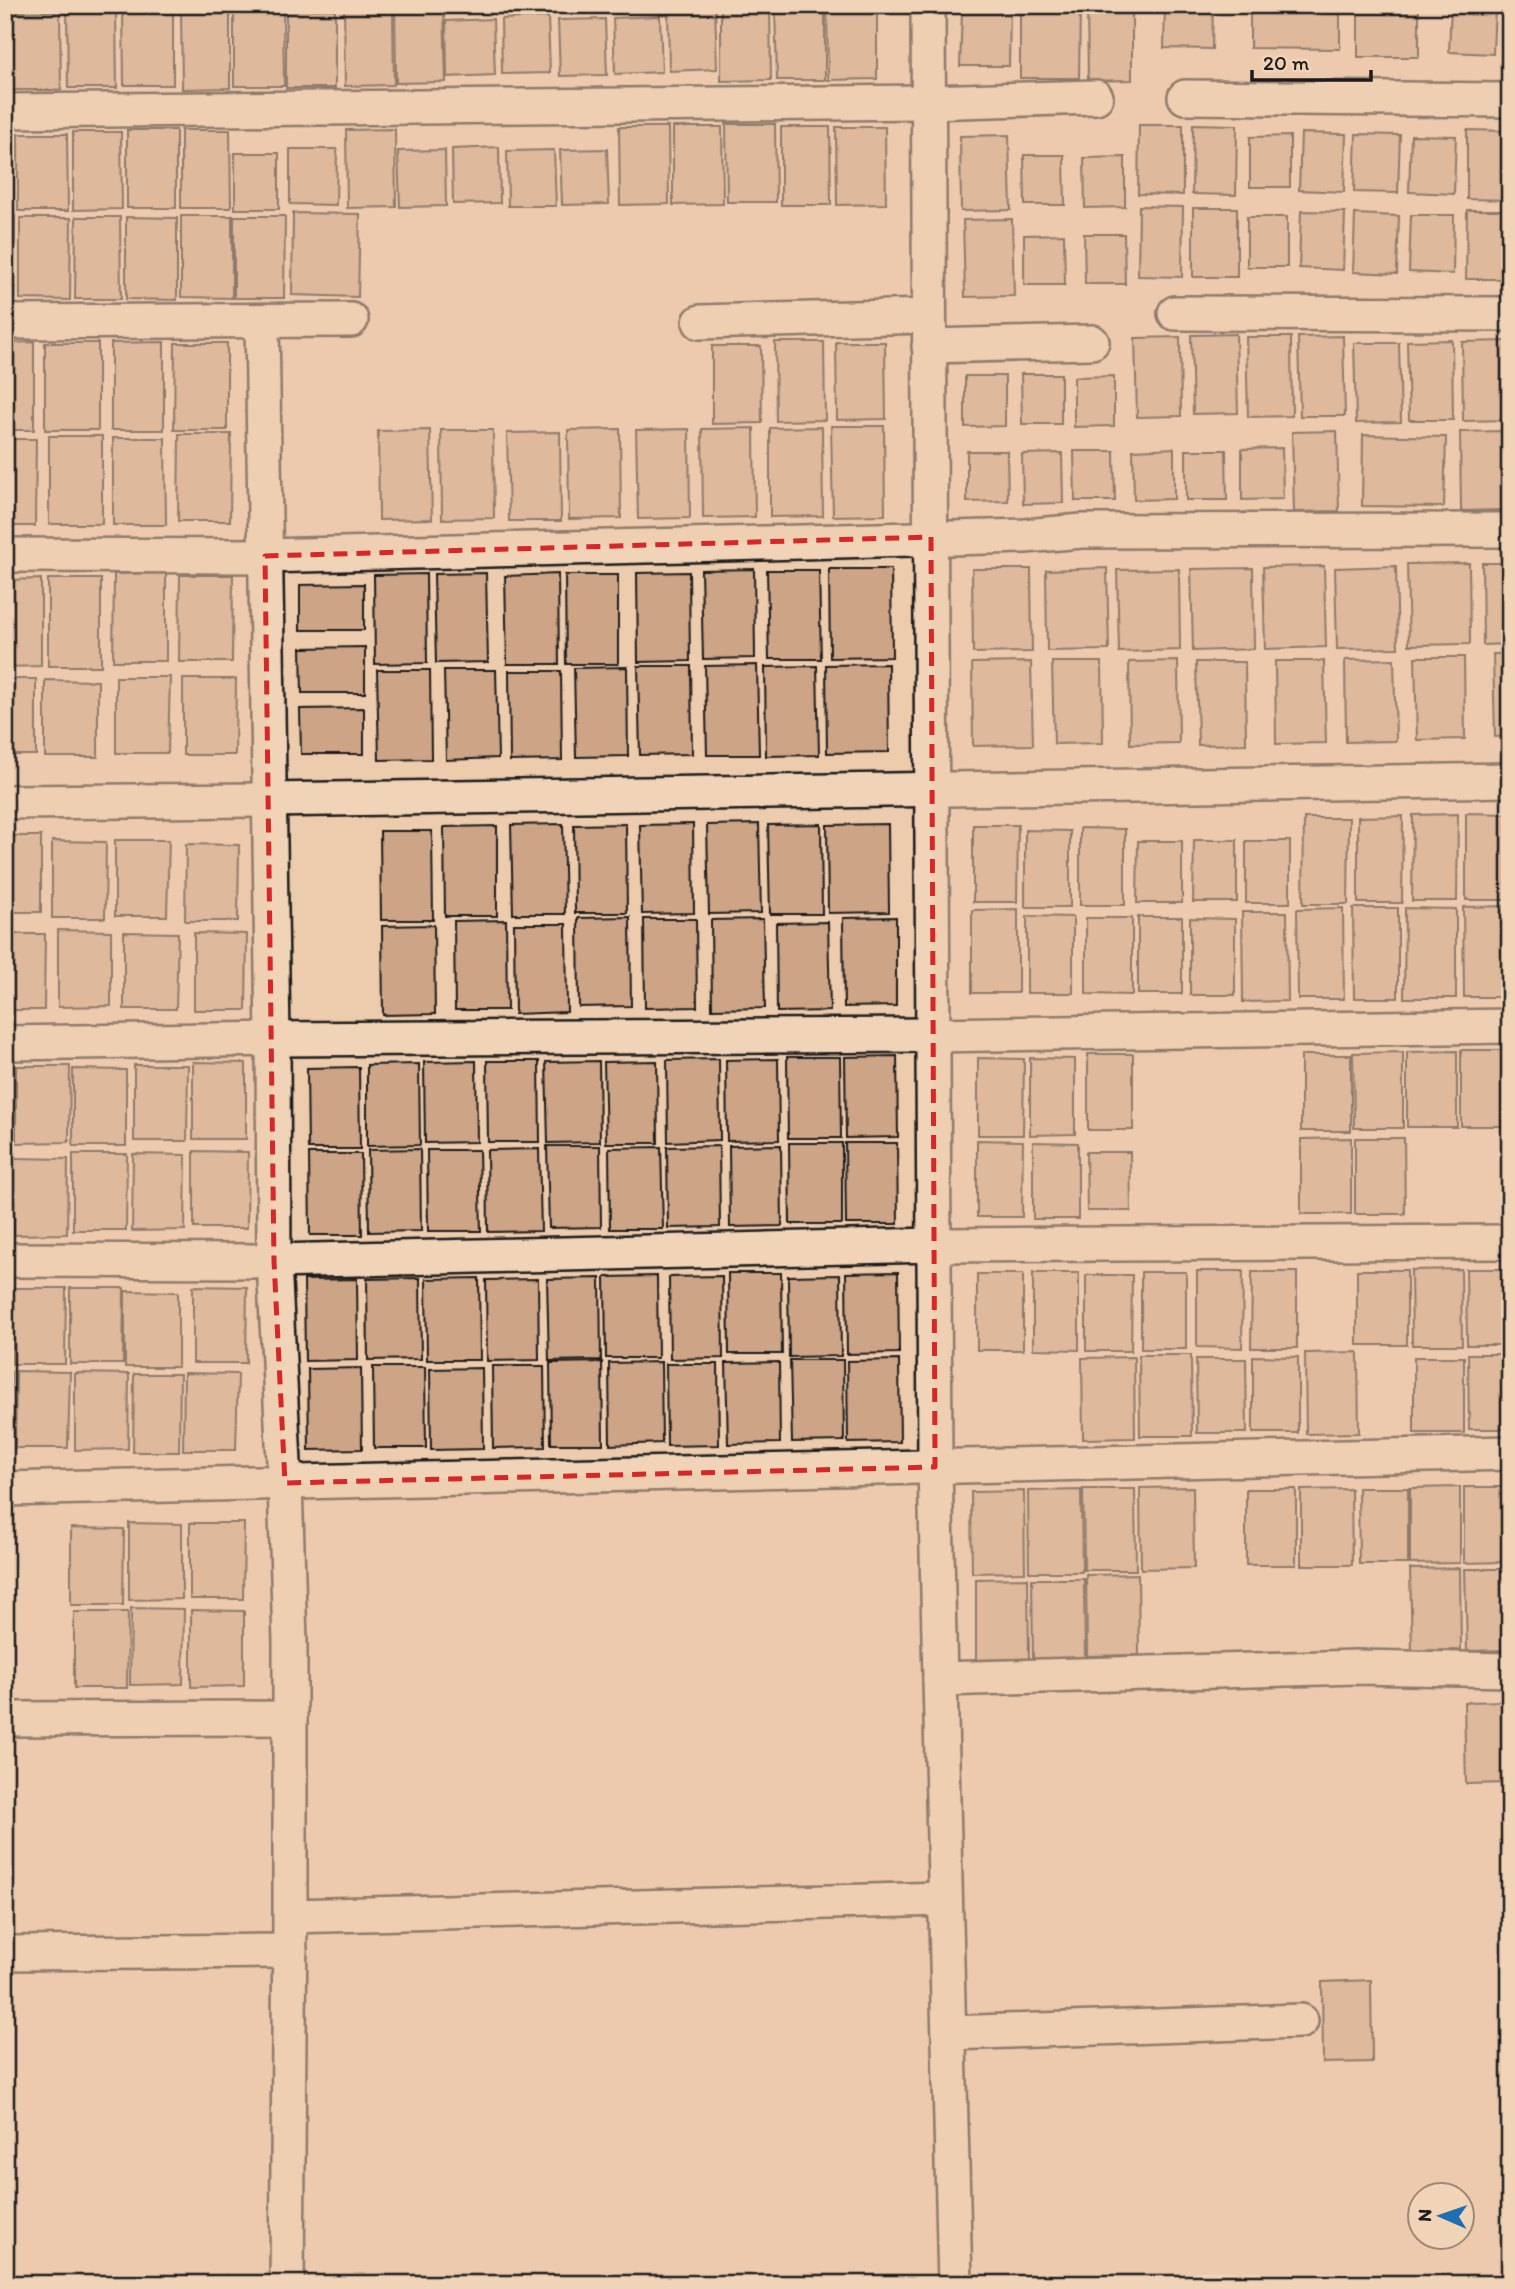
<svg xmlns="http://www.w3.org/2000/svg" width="1515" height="2289" font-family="Itim,sans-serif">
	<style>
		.building { fill: #cda486; stroke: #1c1c1c; stroke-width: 2 }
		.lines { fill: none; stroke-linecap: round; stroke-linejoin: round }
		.minor-casing { stroke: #1c1c1c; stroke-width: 38 }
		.path { stroke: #1c1c1c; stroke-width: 4.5; stroke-dasharray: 5 5; stroke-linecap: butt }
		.minor { stroke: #f1d4b7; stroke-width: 33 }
		.marked { fill: none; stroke: #d62828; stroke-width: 5; stroke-dasharray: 14 9; stroke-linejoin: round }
	</style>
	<rect width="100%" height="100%" fill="#edcbad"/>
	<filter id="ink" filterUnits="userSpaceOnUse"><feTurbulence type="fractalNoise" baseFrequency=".0143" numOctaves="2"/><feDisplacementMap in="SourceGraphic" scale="14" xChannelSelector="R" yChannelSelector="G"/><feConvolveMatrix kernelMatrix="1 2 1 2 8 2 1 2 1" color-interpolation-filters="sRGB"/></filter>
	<g filter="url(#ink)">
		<g class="building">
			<path d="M395 5H444L446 82 396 83Z"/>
			<path d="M668 5H715L717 69 669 71Z"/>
			<path d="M721 5H770L771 80 721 81Z"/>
			<path d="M775 5H825V80H777Z"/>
			<path d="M827 5H877V79L828 80Z"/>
			<path d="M1020 5H1080L1079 78H1020Z"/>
			<path d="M1087 5H1132V80L1088 81Z"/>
			<path d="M1165 5H1213L1212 49 1164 48Z"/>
			<path d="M1250 5H1340V49L1250 48Z"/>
			<rect x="1358" y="5" width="61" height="52"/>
			<path d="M1451 5H1495L1493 54 1449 52Z"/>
			<path d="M173 7V85H124L123 8Z"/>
			<path d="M344 7H393L394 85 345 86Z"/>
			<path d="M234 8H283L284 86H234Z"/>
			<path d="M335 9V88H286V10Z"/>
			<path d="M67 10H116L117 88H68Z"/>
			<path d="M230 10V88L182 89 181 11Z"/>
			<path d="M962 10 1010 11 1009 66H960Z"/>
			<path d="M60 11 61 90H11V12Z"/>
			<path d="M660 16 662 72 615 74 613 18Z"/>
			<path d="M548 17 550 73 502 74 501 19Z"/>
			<path d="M493 19 495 75 447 77 446 21Z"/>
			<path d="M605 19 607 75 560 76 558 20Z"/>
			<path d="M726 124H775L776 202H727Z"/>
			<path d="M1193 124 1237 125 1236 195 1192 194Z"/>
			<path d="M1139 125H1183V195L1138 194Z"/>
			<path d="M619 127H668L669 204 620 205Z"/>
			<path d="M673 127H722L723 204 673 205Z"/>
			<path d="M781 127H830L831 205H781Z"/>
			<path d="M836 127H885L886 204 837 205Z"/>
			<path d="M395 129 396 207 347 208 346 130Z"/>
			<rect x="127" y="130" width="49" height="78"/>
			<path d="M181 130H230L231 208H181Z"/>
			<path d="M1467 130 1510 131V200L1467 199Z"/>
			<path d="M73 132H121L122 209 73 210Z"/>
			<path d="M1301 133 1346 134 1344 192 1299 190Z"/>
			<path d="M18 134H67L68 211H18Z"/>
			<path d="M1356 134 1400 135 1398 193 1354 192Z"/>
			<path d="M1009 135 1011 210 961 211 960 136Z"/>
			<path d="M1411 135 1456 136 1454 194 1409 192Z"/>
			<path d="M1290 136V187H1250V137Z"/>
			<path d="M5 137H11L10 211H5Z"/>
			<path d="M499 147 500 203 453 204 452 149Z"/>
			<path d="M290 149H337L336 205 290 204Z"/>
			<path d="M607 149 609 204 562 205 560 150Z"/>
			<path d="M445 150 446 206 400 207 398 151Z"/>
			<path d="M554 150 556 206H508L507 151Z"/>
			<rect x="235" y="153" width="44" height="56"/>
			<path d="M1024 155H1064L1065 205H1025Z"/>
			<path d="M1125 157V207L1085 208 1084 158Z"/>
			<path d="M1139 206 1183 207 1182 277 1138 276Z"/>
			<rect x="1193" y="208" width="44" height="69"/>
			<path d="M1467 210H1510V279H1466Z"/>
			<path d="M1301 211 1345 212 1343 270 1299 268Z"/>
			<path d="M293 213 360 214 358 297 292 295Z"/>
			<path d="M1355 214 1399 216 1397 274 1353 272Z"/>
			<path d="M1411 215H1454L1453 274 1409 272Z"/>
			<path d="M5 216H15L14 298H5Z"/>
			<path d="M181 216H232V298L181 297Z"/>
			<path d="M234 216H285L284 298H234Z"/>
			<path d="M76 217H120L121 299H75Z"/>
			<path d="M126 217 177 218V300L126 299Z"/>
			<rect x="1247" y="217" width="40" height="50"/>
			<path d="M20 218H71L70 300 20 299Z"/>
			<path d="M1012 219 1014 296 965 297 963 220Z"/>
			<path d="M1064 234 1065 285H1024V235Z"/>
			<path d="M1084 234H1124L1125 284H1085Z"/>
			<path d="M1236 334 1238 413 1193 414 1191 335Z"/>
			<path d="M1343 336 1345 416H1300L1298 337Z"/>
			<path d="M1180 337 1181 416 1137 417 1135 338Z"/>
			<path d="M1246 337H1291L1292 416 1248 417Z"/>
			<path d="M1452 340 1453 420H1409L1407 341Z"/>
			<path d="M1507 341 1508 420 1463 421 1462 342Z"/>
			<path d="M34 342V430H5V343Z"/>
			<path d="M164 342V430H111V343Z"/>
			<path d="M775 342H824L825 420 776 421Z"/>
			<path d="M836 342H885L886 419 837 420Z"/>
			<rect x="45" y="343" width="53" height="87"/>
			<path d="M175 343H227V430H174Z"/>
			<path d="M1354 343H1399L1401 422 1356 423Z"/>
			<path d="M712 346H761L762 423 712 424Z"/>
			<path d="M1021 374H1061V424H1022Z"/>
			<path d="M965 376H1005V426L965 427Z"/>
			<path d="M1114 376V426L1074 427V377Z"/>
			<path d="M831 426H884L885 515 833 516Z"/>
			<path d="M822 427 823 516 770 517V428Z"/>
			<path d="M754 428 755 517 703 518 702 429Z"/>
			<path d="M620 429 621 518 569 519 568 430Z"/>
			<path d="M689 429 690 518 638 519 636 430Z"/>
			<path d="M430 430 432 519 379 520 378 431Z"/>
			<path d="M441 430H493L494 518 442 519Z"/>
			<path d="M1337 431 1339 511 1294 512 1292 432Z"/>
			<path d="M1504 431 1506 510 1461 511 1460 432Z"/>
			<path d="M560 432 561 521H509L507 433Z"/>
			<path d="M179 434H231L230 521H178Z"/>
			<path d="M1363 435 1446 437 1444 507 1362 506Z"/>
			<rect x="49" y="436" width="53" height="88"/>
			<path d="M113 438H165L166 525H113Z"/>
			<path d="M5 439H36L35 526H5Z"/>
			<path d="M1174 448V499L1134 500 1133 450Z"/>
			<path d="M1282 448 1283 499 1242 500V449Z"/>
			<path d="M1186 450H1226L1227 500H1186Z"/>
			<path d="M967 451H1007L1008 501 967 502Z"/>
			<path d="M1074 451H1114L1115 501H1075Z"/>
			<path d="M1062 453 1063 503 1023 504 1022 454Z"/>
			<path d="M1469 563 1470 644 1409 645 1407 564Z"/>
			<path d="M1482 563H1510V644L1483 645Z"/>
			<path d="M1324 566 1326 647 1265 649 1263 567Z"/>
			<path d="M1396 566 1398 648 1337 649 1335 568Z"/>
			<path d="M1107 568 1109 650 1047 651 1046 570Z"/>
			<path d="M1253 568 1254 649 1193 651 1191 569Z"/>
			<path d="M754 569 755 658 703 659 701 570Z"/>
			<path d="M829 569H891L892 657 830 658Z"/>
			<path d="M972 569H1031L1032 652 973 653Z"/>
			<path d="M1179 569 1180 650 1119 652 1117 570Z"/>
			<path d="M767 570H819L821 659H769Z"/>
			<path d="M689 572 690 661 638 662 637 573Z"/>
			<path d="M166 573V661H113L114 574Z"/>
			<path d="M486 573 488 662 436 663 434 574Z"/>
			<path d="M426 574 427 663 375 664 374 575Z"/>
			<path d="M558 574 559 664H507L505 576Z"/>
			<path d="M180 575H233L232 662H179Z"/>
			<path d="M565 575H618V664H566Z"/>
			<path d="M41 579V666L5 667V580Z"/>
			<rect x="48" y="579" width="53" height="87"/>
			<path d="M364 584V630H300V585Z"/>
			<path d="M365 647V693H302L301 648Z"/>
			<path d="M1493 654H1510V736L1495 737Z"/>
			<path d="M1415 657H1464L1465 739 1417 740Z"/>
			<path d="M1394 659 1396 741 1346 742 1345 660Z"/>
			<path d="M1178 661 1179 743 1130 744 1129 662Z"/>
			<path d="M1275 661H1324L1326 743 1276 744Z"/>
			<path d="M1031 662 1033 745 973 746 972 663Z"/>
			<path d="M1052 662H1102L1103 743 1054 744Z"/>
			<path d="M1196 662H1245L1246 744 1198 745Z"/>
			<path d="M888 664 889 752 827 753 826 665Z"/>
			<path d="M757 665 759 755H707L705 666Z"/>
			<path d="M638 666H691L692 754 640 755Z"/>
			<path d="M817 666 819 755 766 756 765 667Z"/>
			<path d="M627 667 628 756 576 757 574 668Z"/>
			<path d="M377 670H430L431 759 379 760Z"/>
			<path d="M444 670H496L498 758 446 760Z"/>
			<path d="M509 671H561L562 760 510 761Z"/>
			<path d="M116 677H170L168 753H116Z"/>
			<rect x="5" y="679" width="31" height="76"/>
			<path d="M183 679H236L235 755H183Z"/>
			<path d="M45 680 98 681V757H45Z"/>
			<path d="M364 708V754H301L300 709Z"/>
			<path d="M1466 813 1510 814V900H1466Z"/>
			<path d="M1458 814 1457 901H1412L1413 815Z"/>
			<path d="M1403 816 1402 903H1358V817Z"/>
			<path d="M1304 818H1349L1348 904H1303Z"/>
			<path d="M563 824 565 914H513L511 825Z"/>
			<path d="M626 824 627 913H575L574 825Z"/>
			<path d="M693 824 694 913 642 914 640 825Z"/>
			<path d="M759 824 761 913 709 914 707 825Z"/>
			<path d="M821 824 822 914H770L768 825Z"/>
			<path d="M888 824 889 912 828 913 827 825Z"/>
			<path d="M973 825H1018L1017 902H973Z"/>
			<path d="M497 826V916H445L444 827Z"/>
			<path d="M1080 828 1125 829V905H1080Z"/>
			<path d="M1025 830 1070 831V907H1025Z"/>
			<path d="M380 831H432L433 920H381Z"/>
			<rect x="5" y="836" width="36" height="76"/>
			<path d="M115 840H169L167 916H115Z"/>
			<path d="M1194 840H1237V902H1193Z"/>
			<path d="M52 841 106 842 105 918H52Z"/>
			<path d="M1138 841H1182V903H1137Z"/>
			<rect x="1246" y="841" width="44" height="62"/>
			<path d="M186 844 239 845 238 921H185Z"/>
			<path d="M1508 906 1509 997H1464L1463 907Z"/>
			<path d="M1343 908 1344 999H1298L1297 909Z"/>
			<path d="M1353 908H1398V998H1354Z"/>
			<path d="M1405 908 1456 909V998H1404Z"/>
			<path d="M1018 909V993H972V910Z"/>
			<path d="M1242 912H1287L1288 1001 1243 1002Z"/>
			<path d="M1027 916 1073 917V993H1027Z"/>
			<path d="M630 917 631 1006 579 1007 578 918Z"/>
			<path d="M896 917V1006L844 1007 843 918Z"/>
			<rect x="1138" y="917" width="44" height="77"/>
			<path d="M1086 918H1132V995L1086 994Z"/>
			<path d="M1190 918 1235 919V995H1190Z"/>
			<path d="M644 919H696L697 1007 645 1008Z"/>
			<path d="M763 919 765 1008 712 1009 711 920Z"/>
			<path d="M506 920 507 1010H455L454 921Z"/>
			<path d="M828 922 830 1011 777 1012 776 923Z"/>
			<path d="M514 924H566L567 1012 515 1014Z"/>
			<path d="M434 925 435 1014 383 1015 382 926Z"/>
			<path d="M58 930 111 931V1006L58 1007Z"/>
			<path d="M124 932 178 933 176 1009H124Z"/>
			<path d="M194 933 247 934 246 1010H194Z"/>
			<path d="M5 934H45L44 1010H5Z"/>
			<rect x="1461" y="1050" width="49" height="76"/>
			<path d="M1457 1051V1127H1407V1052Z"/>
			<path d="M1403 1052V1128H1354L1353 1053Z"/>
			<rect x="1088" y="1054" width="45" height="76"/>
			<rect x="1301" y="1055" width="50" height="76"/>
			<path d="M897 1056 898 1137 846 1138 845 1057Z"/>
			<path d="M787 1057H840L841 1138H788Z"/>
			<path d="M978 1058 1024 1059 1023 1135H978Z"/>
			<path d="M1030 1058 1075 1059V1134L1030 1135Z"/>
			<path d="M719 1059 720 1140 668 1142 667 1060Z"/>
			<path d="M778 1059 779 1140 727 1141 726 1060Z"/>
			<path d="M476 1061 477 1142 425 1143 424 1062Z"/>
			<path d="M487 1061H539L540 1142H488Z"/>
			<path d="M599 1061 600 1142 548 1143 546 1062Z"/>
			<path d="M657 1061 658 1143H606L604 1062Z"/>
			<path d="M193 1062 246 1063V1139H193Z"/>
			<path d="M419 1064 420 1145 367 1146V1065Z"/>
			<path d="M134 1065H188L187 1141H134Z"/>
			<path d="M16 1066H70L69 1142 16 1143Z"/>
			<path d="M359 1067 360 1149H308L307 1068Z"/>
			<path d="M5 1069H9L8 1145H5Z"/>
			<path d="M73 1069 126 1070V1146H73Z"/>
			<path d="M1351 1138V1214H1301V1139Z"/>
			<path d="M1355 1138H1404L1405 1214H1355Z"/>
			<path d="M977 1140 1023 1141 1022 1217H977Z"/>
			<path d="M1033 1142 1078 1143V1219H1033Z"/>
			<path d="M789 1143H842V1224H790Z"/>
			<path d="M845 1143H897L898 1224H846Z"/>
			<path d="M781 1145 782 1226 730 1227 729 1146Z"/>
			<path d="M547 1146H600L601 1227 549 1228Z"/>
			<path d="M719 1146 720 1227 668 1228 667 1147Z"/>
			<path d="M661 1147 663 1229H610L609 1148Z"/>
			<path d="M420 1149 421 1231 369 1232 368 1150Z"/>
			<path d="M539 1149 541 1231 488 1232 487 1150Z"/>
			<path d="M427 1150H479L481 1231H428Z"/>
			<path d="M194 1151 248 1152 247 1228H194Z"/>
			<path d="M1086 1152H1130L1131 1211H1087Z"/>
			<path d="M73 1154H127L126 1230H73Z"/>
			<path d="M133 1154 186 1155 185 1230 132 1231Z"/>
			<path d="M309 1154H361L362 1235H310Z"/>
			<path d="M14 1158 68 1159 67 1234 14 1235Z"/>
			<path d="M1461 1269 1462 1345H1412L1411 1270Z"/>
			<path d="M1466 1269H1510V1345H1467Z"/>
			<rect x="1357" y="1270" width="50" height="75"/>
			<path d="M1197 1271H1243L1242 1348 1197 1347Z"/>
			<path d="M898 1272 899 1353 847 1354 846 1273Z"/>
			<rect x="1141" y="1272" width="45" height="77"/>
			<path d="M1252 1272H1297V1348H1251Z"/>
			<path d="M728 1273H781L782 1354H729Z"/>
			<path d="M1033 1273H1079V1350L1033 1349Z"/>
			<rect x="977" y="1274" width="46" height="76"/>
			<path d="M840 1275 841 1356 789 1357 788 1276Z"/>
			<path d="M1086 1275H1132L1131 1351H1086Z"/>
			<path d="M657 1276 658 1358H606L605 1277Z"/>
			<path d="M722 1276 723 1358 670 1359 669 1277Z"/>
			<path d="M420 1278 421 1359 368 1360 367 1279Z"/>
			<path d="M479 1278 480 1360H427L426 1279Z"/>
			<path d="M600 1278 601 1360 549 1361 547 1279Z"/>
			<path d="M357 1279 358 1360 305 1361 304 1280Z"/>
			<path d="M538 1279 539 1360 487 1361 486 1280Z"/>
			<path d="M193 1286 247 1287 246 1363H193Z"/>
			<path d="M12 1288H66L65 1364H12Z"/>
			<path d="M70 1288H124L123 1364H70Z"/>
			<path d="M125 1291 178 1292V1367H125Z"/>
			<path d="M1358 1352 1359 1433 1306 1434 1305 1353Z"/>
			<path d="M1468 1354H1510V1429H1469Z"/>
			<path d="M1139 1355H1191L1192 1436H1140Z"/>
			<path d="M1253 1356 1298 1357V1433H1253Z"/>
			<path d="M1134 1357 1135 1438 1083 1439 1082 1358Z"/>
			<rect x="1414" y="1357" width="50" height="76"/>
			<path d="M1196 1359H1246L1247 1433H1197Z"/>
			<path d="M790 1360H843L844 1441 792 1442Z"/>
			<path d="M899 1360 900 1442 848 1443 847 1361Z"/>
			<path d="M602 1362 603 1444H551L550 1363Z"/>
			<path d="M661 1362 662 1443 610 1445 609 1363Z"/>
			<path d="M779 1362 780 1443 728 1444 726 1363Z"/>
			<path d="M666 1364H718L719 1445 667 1446Z"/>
			<path d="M492 1366H544L545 1447 493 1448Z"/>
			<path d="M373 1367H425L426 1448H374Z"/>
			<path d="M361 1368 362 1449 309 1450 308 1369Z"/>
			<path d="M482 1368 483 1449 431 1450 430 1369Z"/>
			<path d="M16 1371 70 1372 68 1448H15Z"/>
			<path d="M5 1372H11L10 1448H5Z"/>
			<path d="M75 1373 129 1374 128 1449 75 1450Z"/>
			<path d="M184 1373 238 1374 236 1450H183Z"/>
			<path d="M134 1374H180L179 1452H133Z"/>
			<path d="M1193 1487 1194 1568 1141 1569 1140 1488Z"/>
			<path d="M1460 1487V1563L1410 1564V1488Z"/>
			<path d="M1464 1487H1510V1562L1464 1563Z"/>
			<path d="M1358 1488H1408V1564H1359Z"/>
			<path d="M1083 1489H1135L1136 1570H1084Z"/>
			<rect x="1246" y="1489" width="50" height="76"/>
			<path d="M1351 1489 1352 1565H1301V1490Z"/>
			<path d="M1081 1490 1082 1572H1029L1028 1491Z"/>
			<path d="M1024 1491 1025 1572 972 1573 971 1492Z"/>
			<path d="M129 1523 182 1524V1599L129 1600Z"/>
			<path d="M190 1523H244L243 1599H190Z"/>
			<path d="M71 1528 124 1529 123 1605H71Z"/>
			<path d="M1460 1568 1461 1650 1412 1651 1410 1569Z"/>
			<path d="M1465 1569H1510V1650L1467 1651Z"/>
			<path d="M1138 1574 1139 1655 1087 1656 1086 1575Z"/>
			<path d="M1028 1578 1029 1659 976 1660V1579Z"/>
			<path d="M1032 1579H1084L1085 1660H1033Z"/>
			<path d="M131 1608 184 1609 183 1684 130 1685Z"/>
			<path d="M191 1610 244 1611V1686L191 1687Z"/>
			<path d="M74 1612H128L127 1688H74Z"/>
			<path d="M1510 1701V1783L1466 1784 1464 1702Z"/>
			<path d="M1371 1980 1372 2062 1323 2063 1322 1982Z"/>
		</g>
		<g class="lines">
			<defs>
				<g id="minor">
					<path d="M928 5 935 1467 940 1679 1357 1667 1510 1670"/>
					<path d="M1185 97 1510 100"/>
					<path d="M5 111 928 102 1096 97"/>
					<path d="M1175 313 1510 314"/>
					<path d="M5 322 351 320"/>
					<path d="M262 322 273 1039 274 1261 285 1483 290 1642V1916L945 1899"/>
					<path d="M700 322 929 316"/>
					<path d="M929 346 1092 342"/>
					<path d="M5 555 265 556 1025 536 1082 531 1510 530"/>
					<path d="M5 802 268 800 1510 780"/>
					<path d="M5 1043 273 1039 933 1035 1510 1026"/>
					<path d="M5 1260 274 1261 934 1245 1510 1242"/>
					<path d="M5 1489 1510 1453"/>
					<path d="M940 1679 955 2284"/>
					<path d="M5 1719 290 1718"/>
					<path d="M5 1953 290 1951"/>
					<path d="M949 2033 1301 2021"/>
					<path d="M287 2284 290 1916"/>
				</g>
			</defs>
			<use href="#minor" class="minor-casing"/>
			<path class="path" d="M1509 1828 1510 1827"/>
			<use href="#minor" class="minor"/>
		</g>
	</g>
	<path d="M0 0H1515V2289H0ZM931 537 935 1467 285 1483 274 1261 265 556Z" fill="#edcbad" fill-opacity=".55" fill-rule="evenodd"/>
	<path class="marked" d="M931 537 935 1467 285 1483 274 1261 265 556Z"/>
	<rect width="1515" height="2289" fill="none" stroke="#f1d4b7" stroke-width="28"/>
	<rect x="14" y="14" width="1487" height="2261" fill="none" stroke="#1c1c1c" stroke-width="2.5" filter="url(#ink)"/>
	<g transform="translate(1441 2216) rotate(272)"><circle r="33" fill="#f1d4b7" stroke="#9c8a79" stroke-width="2"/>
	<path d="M0-5L12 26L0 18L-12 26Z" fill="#1f6fb2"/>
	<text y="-10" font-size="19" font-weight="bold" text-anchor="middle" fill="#1c1c1c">N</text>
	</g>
	<path d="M1252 70v10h119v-10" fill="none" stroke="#1c1c1c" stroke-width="3.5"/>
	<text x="1263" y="70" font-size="21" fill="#1c1c1c" stroke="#f1d4b7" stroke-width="5" paint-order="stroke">20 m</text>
</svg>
